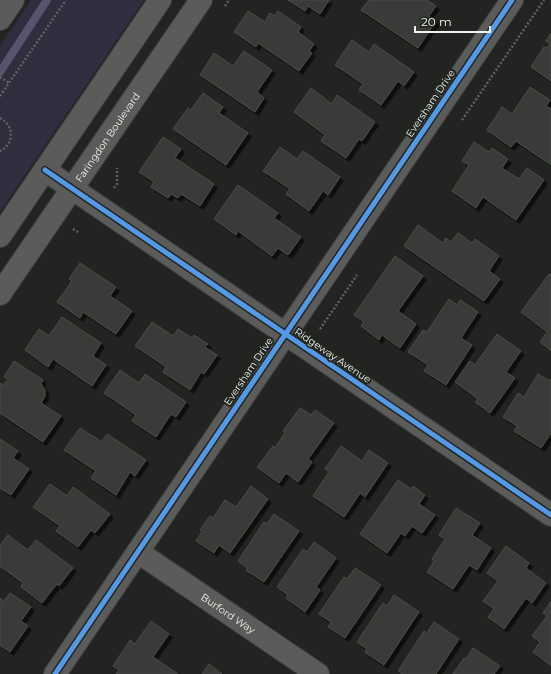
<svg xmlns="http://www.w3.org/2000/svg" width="551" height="674" font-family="Montserrat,sans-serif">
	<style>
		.green { fill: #312c3e }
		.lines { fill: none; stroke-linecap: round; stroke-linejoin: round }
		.stream { stroke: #5a536d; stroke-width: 8 }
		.building { fill: #393a38; stroke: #4a4c49; filter: url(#shadow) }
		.minor-casing { stroke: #3d3e3c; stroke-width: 24 }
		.tertiary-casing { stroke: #3d3e3c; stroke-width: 24 }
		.path { stroke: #606160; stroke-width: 2.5; stroke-dasharray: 2 2; stroke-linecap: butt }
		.minor { stroke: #5b5c5a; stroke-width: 22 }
		.tertiary { stroke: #5b5c5a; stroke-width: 22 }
		.cycleway-casing { stroke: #222520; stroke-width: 8 }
		.cycleway { stroke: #5399e6; stroke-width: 5 }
		.labels { text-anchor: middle; stroke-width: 4; stroke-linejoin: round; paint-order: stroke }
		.street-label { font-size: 10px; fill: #eff2ee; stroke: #222520 }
	</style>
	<defs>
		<filter id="shadow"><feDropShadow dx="3.5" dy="3.5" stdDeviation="0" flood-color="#0009"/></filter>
	</defs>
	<rect width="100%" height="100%" fill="#222421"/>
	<path class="green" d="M31 0H144L0 212V46Z"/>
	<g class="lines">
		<path class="stream" d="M0 72 47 0"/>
	</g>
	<g class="building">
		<path d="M288 0H329L320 14 308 6 305 11Z"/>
		<path d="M369 0H427L436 6 429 16 436 21 418 48 361 10Z"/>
		<path d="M248 11 265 22 270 13 275 16 278 11 301 27 298 32 314 44 309 51 312 53 299 71 258 43 256 47 234 32Z"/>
		<path d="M551 33V81L531 67 544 47 547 48 550 44 546 41Z"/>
		<path d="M352 40 369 52 374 44 414 72 404 86 398 81 381 105 359 90 363 84 335 65Z"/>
		<path d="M244 51 272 70 257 92 264 98 255 112 200 75 214 53 233 66Z"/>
		<path d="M530 87 550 100 546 106 551 109V165L516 141 511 147 487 130 502 107 512 114Z"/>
		<path d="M311 88 332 104 337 95 375 122 362 141 359 139 346 158 321 141 325 135 294 112Z"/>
		<path d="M203 93 223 107 219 113 248 133 226 165 173 129 188 108 191 110Z"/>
		<path d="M163 137 181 149 175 158 214 184 200 206 181 194 178 198 171 194 168 198 151 187 154 182 139 172Z"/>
		<path d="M474 142 489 152 492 148 508 159 502 168 519 179 527 168 544 180 516 220 483 197 476 208 452 191 469 165 462 161Z"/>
		<path d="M280 147 297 159 303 151 340 177 328 195 323 191 309 211 286 194 290 189 263 171Z"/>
		<path d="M238 185 278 213 274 218 301 237 288 255 278 248 272 256 238 231 236 235 214 219Z"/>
		<path d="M418 225 443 243 446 238 451 242 458 233 472 243 475 239 499 256 489 271 500 279 484 301 404 246Z"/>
		<path d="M395 256 423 276 398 311 416 324 400 348 382 335 379 340 361 326 364 322 354 315Z"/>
		<path d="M80 263 116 287 110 296 132 311 116 334 83 312 80 318 57 302 72 281 69 279Z"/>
		<path d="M549 274 551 275V351L540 342 547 332 521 312Z"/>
		<path d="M449 299 457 305 460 300 478 312 461 338 472 345 446 385 424 371 428 365 408 352 423 330 427 332Z"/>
		<path d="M62 317 101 343 93 356 106 365 92 386 53 359 48 367 25 350 39 329 49 336Z"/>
		<path d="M152 322 173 336 178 329 192 338 194 335 208 344 205 347 217 355 204 374 201 372 190 390 163 372 166 367 135 346Z"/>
		<path d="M497 334 521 351 506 372 515 378 490 413 475 402 478 399 455 382 470 361 475 365Z"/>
		<path d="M14 361 43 380 41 384 45 390V396L41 403 61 416 43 442 0 413V383L3 385 8 379 4 377Z"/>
		<path d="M120 370 139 383 145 374 186 402 176 417 171 414 156 437 132 421 136 415 104 393Z"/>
		<path d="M538 374 550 381 551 379V433L541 448 514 431 517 426 503 417 518 393 524 397Z"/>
		<path d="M300 408 311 415 315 410 334 423 308 459 312 462 298 482 286 473 279 483 257 467 273 446 275 448 285 433 283 431Z"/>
		<path d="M80 428 102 442 107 434 146 460 135 476 130 472 116 495 91 478 96 471 64 450Z"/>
		<path d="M0 439 18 451 13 458 29 469 11 495 0 488Z"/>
		<path d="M341 446 362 461 369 450 388 463 365 497 360 493 344 517 313 496 329 472 325 469Z"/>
		<path d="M398 480 411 489 413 486 425 495 419 504 435 515 422 533 412 526 405 536 401 533 387 553 360 534Z"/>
		<path d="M50 484 67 496 73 487 110 514 95 533 91 530 78 547 56 531 60 526 33 507Z"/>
		<path d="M251 486 268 499 230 553 219 545 214 553 196 541 202 532 200 530 210 516 213 518 225 500 236 507Z"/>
		<path d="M456 508 480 523 472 535 491 548 477 570 469 565 453 589 427 572 434 561 432 559 445 539 439 535Z"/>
		<path d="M274 514 299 531 264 582 246 570 247 568 238 561 264 522 267 524Z"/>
		<path d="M8 535 28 550 36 540 73 568 59 586 57 584 42 603 21 587 23 583 0 566V545Z"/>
		<path d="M314 542 336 558 316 587 320 590 305 612 286 598 288 595 277 587 303 549 307 552Z"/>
		<path d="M506 546 529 563 526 568 546 583 532 603 526 598 504 629 488 617 494 609 483 601 498 581 487 573Z"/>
		<path d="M355 568 381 585 345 638 328 627 331 622 319 614 344 577 347 579Z"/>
		<path d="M10 593 31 607 21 621 28 626 10 652 0 645V598L4 601Z"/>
		<path d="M394 595 419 612 384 665 365 652 367 649 357 642 383 603 387 606Z"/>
		<path d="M551 601V666L533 652 540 642 532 636 547 616 543 613Z"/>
		<path d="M151 621 169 634 153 657 178 674H116L119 670 113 666 130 640 135 644Z"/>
		<path d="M434 622 459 639 436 674H403L398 671 424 631 427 633Z"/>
		<path d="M473 648 500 666 494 674H453L464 658 466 659Z"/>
		<path d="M209 664 222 674H202Z"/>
	</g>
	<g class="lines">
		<defs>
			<g id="minor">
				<path d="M0 19 13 0"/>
				<path d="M45 170 551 515"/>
				<path id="s1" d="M138 552 318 674"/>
				<path d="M55 674 512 0"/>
			</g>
			<g id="tertiary">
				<path d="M0 236 160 0"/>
				<path id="s2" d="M0 294 201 0"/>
			</g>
		</defs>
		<use href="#minor" class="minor-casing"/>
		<use href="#tertiary" class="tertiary-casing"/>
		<g class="path">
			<path d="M225 6 229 0"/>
			<path d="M0 77 9 83"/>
			<path d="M0 96 66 0"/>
			<path d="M0 118C14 125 15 144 0 151"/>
			<path d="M462 120 544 0"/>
			<path d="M114 188 117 184V168"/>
			<path d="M73 229 78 232"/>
			<path d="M320 329 357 275"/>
		</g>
		<use href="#minor" class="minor"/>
		<use href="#tertiary" class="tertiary"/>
		<defs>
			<g id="cycleway">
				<path d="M45 170 551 515"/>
				<path d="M55 674 512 0"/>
			</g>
		</defs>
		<use href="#cycleway" class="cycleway-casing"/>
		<use href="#cycleway" class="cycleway"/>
	</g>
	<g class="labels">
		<g class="street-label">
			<text transform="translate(430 103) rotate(-56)" y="4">Eversham Drive</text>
			<text dy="4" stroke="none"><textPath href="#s2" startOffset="190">Faringdon Boulevard</textPath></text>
			<text transform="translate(333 355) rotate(34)" y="4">Ridgeway Avenue</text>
			<text transform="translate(248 371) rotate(-56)" y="4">Eversham Drive</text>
			<text dy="4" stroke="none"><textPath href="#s1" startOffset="109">Burford Way</textPath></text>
		</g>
	</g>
	<path d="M415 26v6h75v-6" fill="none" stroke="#eff2ee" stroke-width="2"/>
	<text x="421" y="26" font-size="12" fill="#eff2ee" stroke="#222520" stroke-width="3" paint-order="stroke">20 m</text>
</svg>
